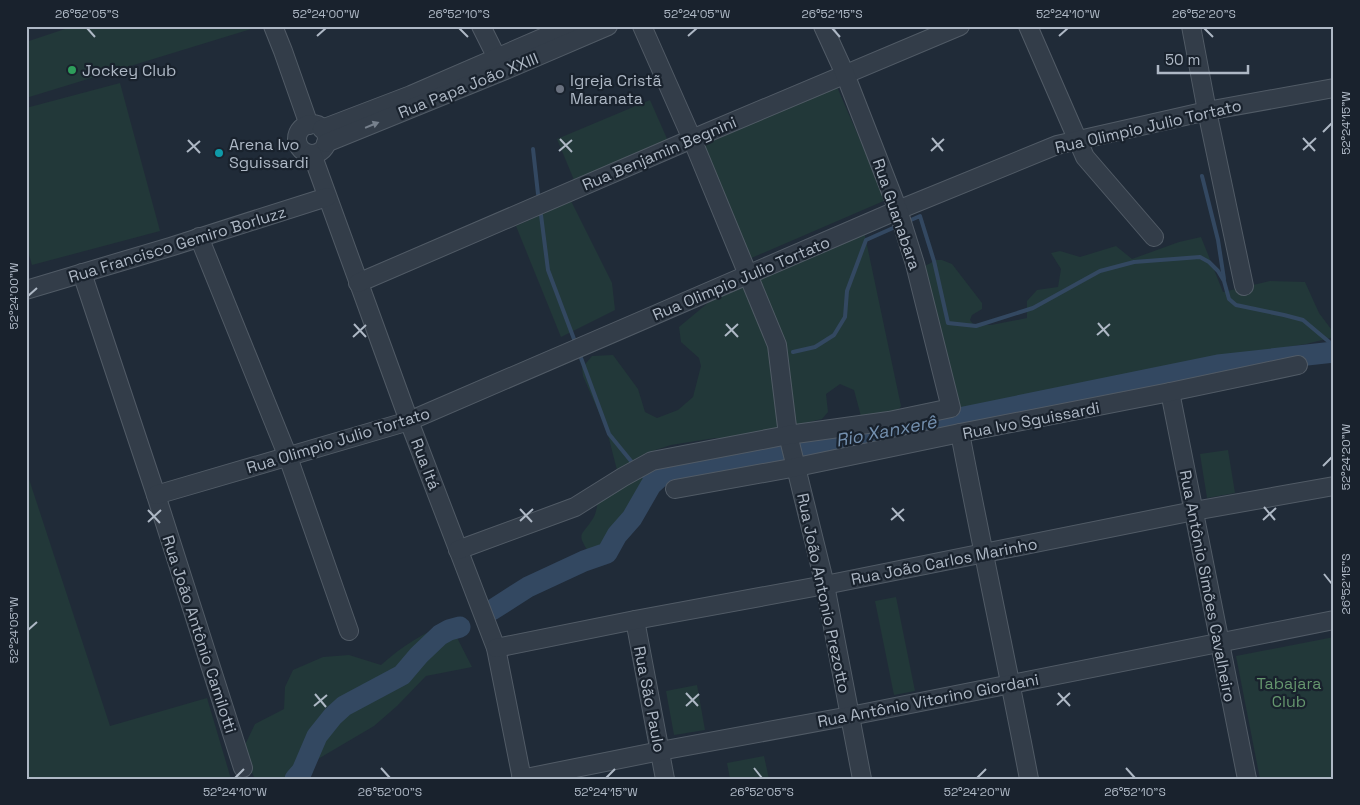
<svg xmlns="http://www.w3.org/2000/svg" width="1360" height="805" font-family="'Space Grotesk',sans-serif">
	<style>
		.green { fill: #223839 }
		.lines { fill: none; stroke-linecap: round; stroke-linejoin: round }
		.stream { stroke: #334861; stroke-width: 4 }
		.river { stroke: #334861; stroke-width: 21 }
		.minor-casing { stroke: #515b66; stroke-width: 20 }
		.minor { stroke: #333d49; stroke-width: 18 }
		.oneway { fill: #77818d }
		.ticks { fill: none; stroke: #aeb8c5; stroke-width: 2 }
		.leisure-dot { fill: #2e9e5b; stroke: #19222d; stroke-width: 2 }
		.worship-dot { fill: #6b7280; stroke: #19222d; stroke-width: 2 }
		.culture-dot { fill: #0f9aa8; stroke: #19222d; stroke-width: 2 }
		.labels { text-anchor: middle; stroke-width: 4.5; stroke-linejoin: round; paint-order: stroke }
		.poi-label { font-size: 16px; fill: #aeb8c5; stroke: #19222d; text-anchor: start }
		.street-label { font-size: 16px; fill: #aeb8c5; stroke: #19222d }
		.park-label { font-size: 16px; fill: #65966e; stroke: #19222d }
		.water-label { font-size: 18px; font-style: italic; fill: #7490af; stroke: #19222d }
		.neatline { fill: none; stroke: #aeb8c5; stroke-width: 2 }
		.ticks-label { font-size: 12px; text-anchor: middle; fill: #aeb8c5 }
	</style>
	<rect width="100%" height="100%" fill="#202b38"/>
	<g class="green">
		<path d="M74 26H258V27L26 98V42Z"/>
		<path d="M120 83 160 231 32 265 26 244V108Z"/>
		<path d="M837 87 886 200 749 259 703 144Z"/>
		<path d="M650 100 668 141 574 180 557 139Z"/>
		<path d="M571 201 612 283 615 310 561 337 516 226Z"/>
		<path d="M864 231 901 406 896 414 862 420 854 390 840 384 826 394 828 412 822 419 740 438H715L671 445 646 453 617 470 607 431 583 376 582 368 592 356 613 355 638 389 645 412 657 418 678 410 693 397 701 366 699 358 681 342 679 327 709 302 717 299 742 283Z"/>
		<path d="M1201 237 1223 292 1270 281 1305 282 1319 313 1334 333V337L1306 344 1158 368 1030 395 1001 405 966 413 960 412 946 370 924 272 925 266 936 260H942L952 264 982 303V309L972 315 970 320 973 324 991 325 1027 318V301L1037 290 1058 287 1061 269 1051 253 1060 251 1080 257 1116 246 1132 259 1179 242Z"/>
		<path d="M1228 450 1235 493 1207 498 1200 454Z"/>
		<path d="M653 466 643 480 629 510 612 540 600 551H588C576 532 582 536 592 520 596 515 597 507 598 500Z"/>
		<path d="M26 470 110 726 207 698 231 779H26Z"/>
		<path d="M896 597 915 691 894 695 875 601Z"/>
		<path d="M449 622 472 667 426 676 397 706 374 726 318 759 303 779H255L242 751 255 724 284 709 285 687 293 670 323 657 349 655 381 665C403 645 423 634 449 622Z"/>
		<path d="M1334 637V779H1260L1236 656Z"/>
		<path d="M697 685 705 730 674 735 666 691Z"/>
		<path d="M764 756 769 779H730L727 763Z"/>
	</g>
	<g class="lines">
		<g class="stream">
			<path d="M533 149 538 194"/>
			<path d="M1202 176 1218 240 1224 279"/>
			<path d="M541 215 548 270 574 339"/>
			<path d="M911 220 920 216 934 261 948 323 976 326 1033 308 1100 271 1134 262 1200 257 1209 262 1218 271 1224 281 1229 299 1236 305 1284 315 1303 320 1334 346"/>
			<path d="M793 352 815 347 834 335 845 317 847 291 866 240 893 228"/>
			<path d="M581 358 609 434 631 461"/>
			<path d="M644 477 651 485"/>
		</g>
		<g class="river">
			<path d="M492 610 528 587 584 561 607 553 617 535 632 518 651 485 663 474 696 471 712 465 729 463 949 420 1218 365 1334 352"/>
			<path d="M295 779 302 771 317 736 333 716 344 706 402 675 419 655 440 635 449 630 460 627"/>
		</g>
		<defs>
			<g id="minor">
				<path d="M273 26 283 51 309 125"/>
				<path d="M481 26 502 68"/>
				<path d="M642 26 692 139 777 345 788 435 825 585 862 779"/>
				<path d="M1028 26 1085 157 1154 237"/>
				<path d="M1191 26 1207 111 1244 286"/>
				<circle cx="312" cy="139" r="15"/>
				<path d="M322 129 411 95 570 26"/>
				<path d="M326 143 503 71 608 26"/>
				<path d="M312 154 409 421 496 648 522 779"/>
				<path d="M199 237 288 457 349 631"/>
				<path d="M82 273 156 495 243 768"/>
				<path d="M358 283 692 139 960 26"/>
				<path d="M26 290 170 247 327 197"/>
				<path d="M1170 392 1247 779"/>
				<path d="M960 433C982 549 1007 663 1029 779"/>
				<path d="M675 489 797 467 960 433 1170 392 1298 365"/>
				<path d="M156 495 409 421 898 210 1057 145 1207 111 1334 88"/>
				<path d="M458 550 575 507 623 477 652 461 788 435 889 421 951 408 915 264 898 210 845 74 823 26"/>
				<path d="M635 620 665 779"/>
				<path d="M496 648 635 620 825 585 1194 511 1334 486"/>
				<path d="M521 779 660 751 850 716 1334 620"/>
			</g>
		</defs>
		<use href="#minor" class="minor-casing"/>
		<use href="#minor" class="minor"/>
	</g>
	<defs><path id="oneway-solid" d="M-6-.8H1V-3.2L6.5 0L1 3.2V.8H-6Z" transform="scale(1.25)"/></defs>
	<use class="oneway" href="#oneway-solid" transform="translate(372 125) rotate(-22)"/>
	<path class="ticks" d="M87 28 95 37M459 28 468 37M832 28 840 37M1204 28 1213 37M317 36 326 28M688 36 697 28M1059 36 1068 28M1323 132 1332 123M932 138 943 151M1303 138 1315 151M560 139 572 152M188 140 200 153M1303 150 1316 138M559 151 572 140M931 151 944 139M187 152 200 141M28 296 37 288M1098 323 1109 336M354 324 366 337M726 324 738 337M1097 335 1110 324M725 336 738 324M353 337 366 325M1323 466 1332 457M1264 507 1275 520M892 508 904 521M520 509 532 522M148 510 160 523M891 520 904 509M1263 520 1276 508M520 521 533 509M148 522 161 510M1324 574 1332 584M28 630 37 622M686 693 698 706M1058 693 1070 706M315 694 326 707M1057 705 1070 693M314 706 327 695M686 706 699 694M381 768 390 778M754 768 762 778M1126 768 1135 778M235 778 244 769M606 778 615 769M977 778 986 769"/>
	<circle class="leisure-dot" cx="72" cy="70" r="5"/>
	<circle class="worship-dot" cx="560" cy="89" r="5"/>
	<circle class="culture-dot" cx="219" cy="153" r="5"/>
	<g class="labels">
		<g class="poi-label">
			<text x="82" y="76">Jockey Club</text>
			<text x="570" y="86">Igreja Cristã<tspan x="570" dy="18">Maranata</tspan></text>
			<text x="229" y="150">Arena Ivo<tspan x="229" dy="18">Sguissardi</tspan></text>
		</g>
		<g class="street-label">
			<text transform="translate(468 85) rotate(-22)" y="6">Rua Papa João XXIII</text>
			<text transform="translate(1148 126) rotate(-13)" y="6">Rua Olimpio Julio Tortato</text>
			<text transform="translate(659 153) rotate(-23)" y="6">Rua Benjamin Begnini</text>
			<text transform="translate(897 214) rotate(71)" y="6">Rua Guanabara</text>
			<text transform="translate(177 244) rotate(-17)" y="6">Rua Francisco Gemiro Borluzz</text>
			<text transform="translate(741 278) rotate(-23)" y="6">Rua Olimpio Julio Tortato</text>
			<text transform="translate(1031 420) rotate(-11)" y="6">Rua Ivo Sguissardi</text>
			<text transform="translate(338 440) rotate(-17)" y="6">Rua Olimpio Julio Tortato</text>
			<text transform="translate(426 464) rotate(69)" y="6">Rua Itá</text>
			<text transform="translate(944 561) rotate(-11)" y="6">Rua João Carlos Marinho</text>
			<text transform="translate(1208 586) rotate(79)" y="6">Rua Antônio Simões Cavalheiro</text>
			<text transform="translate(824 593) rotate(78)" y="6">Rua João Antonio Prezotto</text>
			<text transform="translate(200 634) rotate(72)" y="6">Rua João Antônio Camilotti</text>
			<text transform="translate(650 699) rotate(79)" y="6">Rua São Paulo</text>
			<text transform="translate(928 700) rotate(-11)" y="6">Rua Antônio Vitorino Giordani</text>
		</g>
		<g class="park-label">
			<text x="1289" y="689">Tabajara<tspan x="1289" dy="18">Club</tspan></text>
		</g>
		<g class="water-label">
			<text transform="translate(886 431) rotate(-11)" y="6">Rio Xanxerê</text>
		</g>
	</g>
	<rect width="1360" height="805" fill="none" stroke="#19222d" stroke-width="55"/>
	<path d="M1158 65v8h90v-8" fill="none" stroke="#aeb8c5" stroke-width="2.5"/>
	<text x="1165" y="65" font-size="15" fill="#aeb8c5" stroke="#19222d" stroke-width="4" paint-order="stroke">50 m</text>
	<rect x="28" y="28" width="1304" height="750" class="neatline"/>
	<g class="ticks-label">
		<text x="87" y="18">26°52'05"S</text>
		<text x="326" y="18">52°24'00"W</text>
		<text x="459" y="18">26°52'10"S</text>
		<text x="697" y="18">52°24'05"W</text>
		<text x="832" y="18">26°52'15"S</text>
		<text x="1068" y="18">52°24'10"W</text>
		<text x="1204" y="18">26°52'20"S</text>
		<text transform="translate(1346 123) rotate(-90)" y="4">52°24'15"W</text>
		<text transform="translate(14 296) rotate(-90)" y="4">52°24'00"W</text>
		<text transform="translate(1346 457) rotate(-90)" y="4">52°24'20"W</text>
		<text transform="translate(1346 584) rotate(-90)" y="4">26°52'15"S</text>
		<text transform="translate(14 630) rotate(-90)" y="4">52°24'05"W</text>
		<text x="235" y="796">52°24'10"W</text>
		<text x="390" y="796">26°52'00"S</text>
		<text x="606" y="796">52°24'15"W</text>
		<text x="762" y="796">26°52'05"S</text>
		<text x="977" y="796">52°24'20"W</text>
		<text x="1135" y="796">26°52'10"S</text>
	</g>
</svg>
